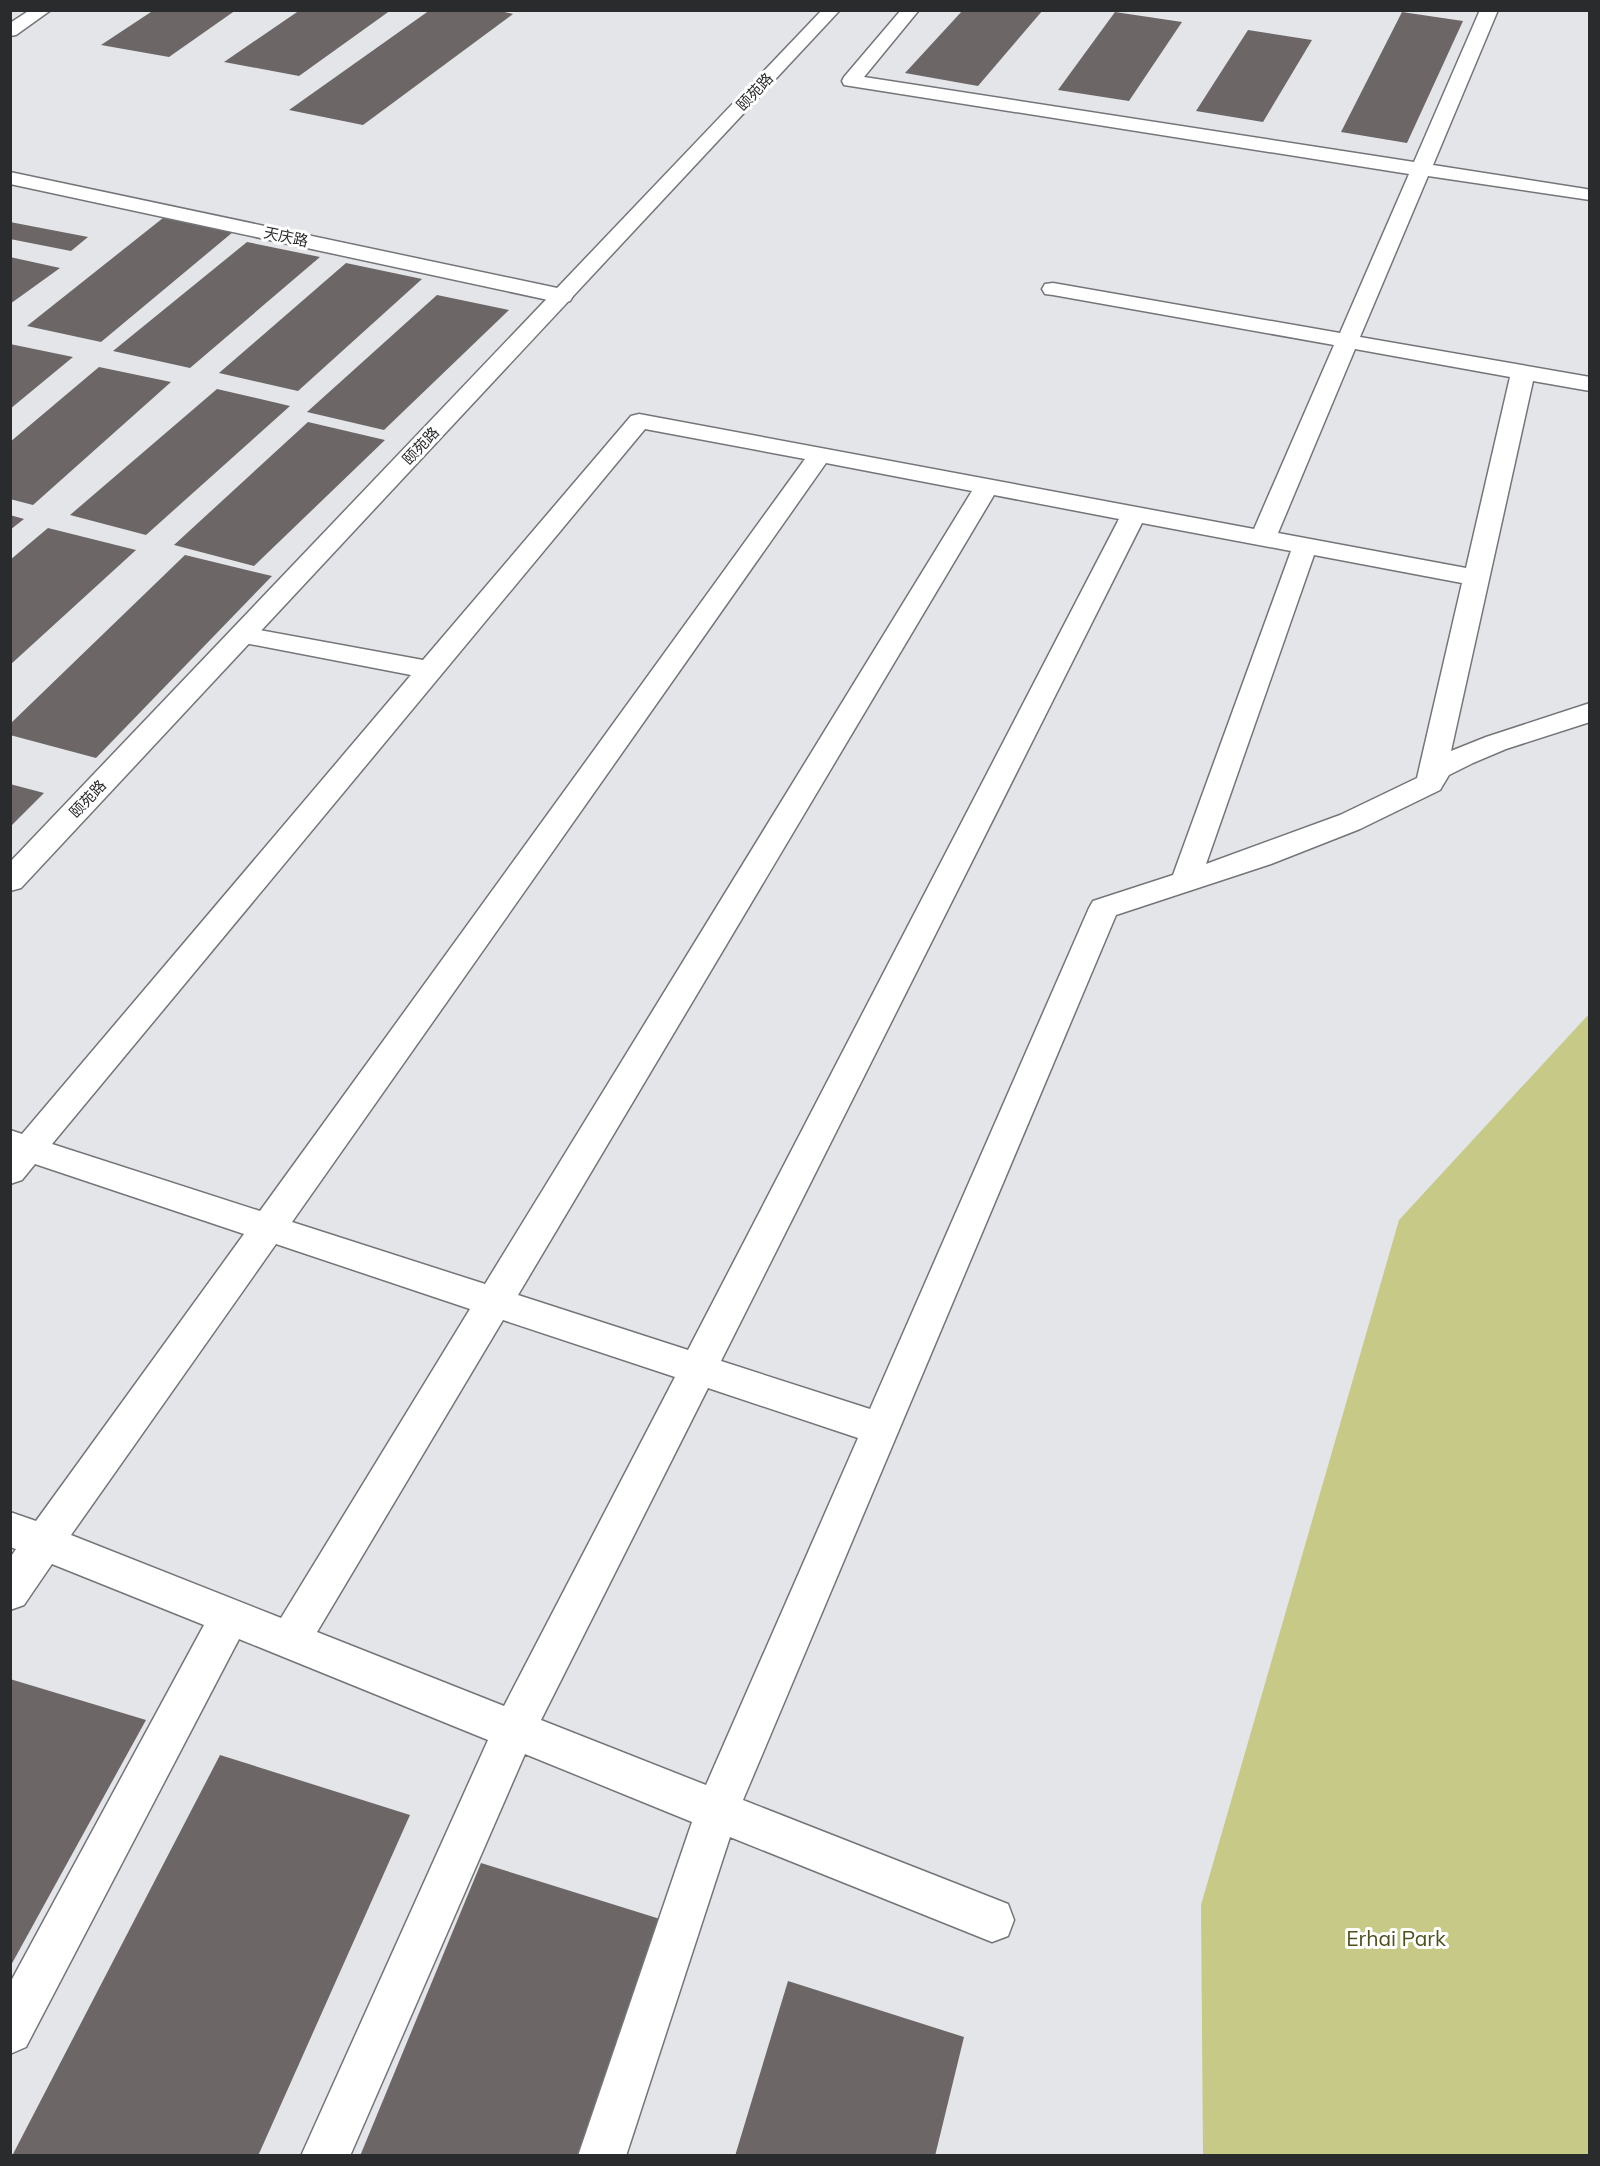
<svg xmlns="http://www.w3.org/2000/svg" width="1600" height="2166" font-family="Mulish,'Noto Sans SC',sans-serif">
	<style>
		.green { fill: #c7ca87 }
		.building { fill: #6c6766 }
		.lines { fill: none; stroke-linecap: round; stroke-linejoin: round }
		.service-casing { stroke: #737578; stroke-width: 3 }
		.minor-casing { stroke: #737578; stroke-width: 3 }
		.tertiary-casing { stroke: #737578; stroke-width: 3 }
		.secondary-casing { stroke: #737578; stroke-width: 3 }
		.service { fill: #fff; fill-rule: evenodd }
		.minor { fill: #fff; fill-rule: evenodd }
		.tertiary { fill: #fff; fill-rule: evenodd }
		.secondary { fill: #fff; fill-rule: evenodd }
		.labels { text-anchor: middle; stroke-width: 6; stroke-linejoin: round; paint-order: stroke }
		.far-street-label { font-size: 15px; fill: #2a2b2c; stroke: #fff }
		.near-park-label { font-size: 21px; fill: #4f501d; stroke: #fff }
	</style>
	<rect width="100%" height="100%" fill="#e3e5e9"/>
	<path class="green" d="M1589 1014V2155H1203L1201 1905 1399 1220Z"/>
	<g class="building">
		<path d="M154 10H236L169 57 101 45Z"/>
		<path d="M300 10H391L299 76 224 62Z"/>
		<path d="M430 10H496L513 14 363 125 289 110Z"/>
		<path d="M963 10H1043L978 86 905 73Z"/>
		<path d="M1115 12 1182 22 1129 101 1058 90Z"/>
		<path d="M1402 12 1463 21 1407 143 1341 132Z"/>
		<path d="M1248 30 1312 40 1263 122 1196 111Z"/>
		<path d="M163 218 233 232 101 342 27 326Z"/>
		<path d="M10 222 88 237 71 251 10 239Z"/>
		<path d="M247 242 320 257 190 368 113 351Z"/>
		<path d="M10 257 60 268 10 304Z"/>
		<path d="M346 263 422 279 298 391 219 373Z"/>
		<path d="M437 295 509 310 384 430 307 412Z"/>
		<path d="M10 344 73 357 10 409Z"/>
		<path d="M99 367 171 382 33 505 10 499V442Z"/>
		<path d="M217 389 290 406 146 535 70 515Z"/>
		<path d="M308 422 385 440 254 566 174 545Z"/>
		<path d="M10 515 24 519 10 530Z"/>
		<path d="M48 528 136 550 10 665V560Z"/>
		<path d="M185 555 272 576 96 758 10 735V724Z"/>
		<path d="M10 784 44 793 10 827Z"/>
		<path d="M10 1679 146 1720 10 1967Z"/>
		<path d="M220 1755 410 1815 258 2156H12Z"/>
		<path d="M481 1863 660 1919 577 2156H360Z"/>
		<path d="M788 1981 964 2037 935 2156H735Z"/>
	</g>
	<g class="lines">
		<defs>
			<path id="service" d="M901 10H919L864 77 1414 162 1480 10H1498L1433 165 1586 189 1590 190V200L1428 176 1360 337 1590 377V391L1533 381 1451 751 1486 737 1590 703V722L1506 749 1473 763 1449 775 1440 790 1360 829 1271 864 1116 915 743 1800 1008 1904 1014 1920 1008 1936 992 1942 730 1837 626 2156H578L692 1822 525 1754 350 2156H301L488 1740 239 1639 26 2047 10 2054V1983L204 1625 52 1564 24 1605 10 1610V1558L16 1549 10 1547V1512L36 1521 244 1234 35 1164 22 1180 10 1184V1130L22 1134 411 675 234 641 230 635 234 629 243 627 423 660 631 416 639 414 1254 529 1334 345 1053 295 1045 294 1042 289 1045 284 1053 283 1340 333 1409 174 844 85 842 81 844 77ZM1355 349 1510 377 1466 568 1278 533ZM645 429 805 459 260 1211 52 1144ZM826 463 972 491 485 1284 292 1222ZM994 495 1119 519 688 1350 518 1295ZM1142 523 1291 551 1173 875 1093 901 1089 908 870 1409 721 1361ZM1314 555 1462 583 1417 778 1340 815 1206 864ZM276 1244 470 1309 281 1618 71 1535ZM503 1320 675 1377 504 1706 317 1632ZM708 1388 858 1438 706 1785 541 1720Z"/>
			<path id="minor" d="M822 10H840L21 888 10 891V862Z"/>
			<path id="tertiary" d="M10 172 562 289 570 291 573 296 570 301 562 303 10 184Z"/>
			<path id="secondary" d="M30 10H51L16 35 10 36V23Z"/>
		</defs>
		<use href="#service" class="service-casing"/>
		<use href="#minor" class="minor-casing"/>
		<use href="#tertiary" class="tertiary-casing"/>
		<use href="#secondary" class="secondary-casing"/>
		<use href="#service" class="service"/>
		<use href="#minor" class="minor"/>
		<use href="#tertiary" class="tertiary"/>
		<use href="#secondary" class="secondary"/>
	</g>
	<g class="labels">
		<g class="far-street-label">
			<text transform="translate(755 92) rotate(-47)" y="5">颐苑路</text>
			<text transform="translate(286 237) rotate(12)" y="5">天庆路</text>
			<text transform="translate(421 446) rotate(-47)" y="5">颐苑路</text>
			<text transform="translate(88 799) rotate(-47)" y="5">颐苑路</text>
		</g>
		<g class="near-park-label">
			<text x="1396" y="1946">Erhai Park</text>
		</g>
	</g>
	<rect width="1600" height="2166" fill="none" stroke="#2a2b2c" stroke-width="24"/>
</svg>
